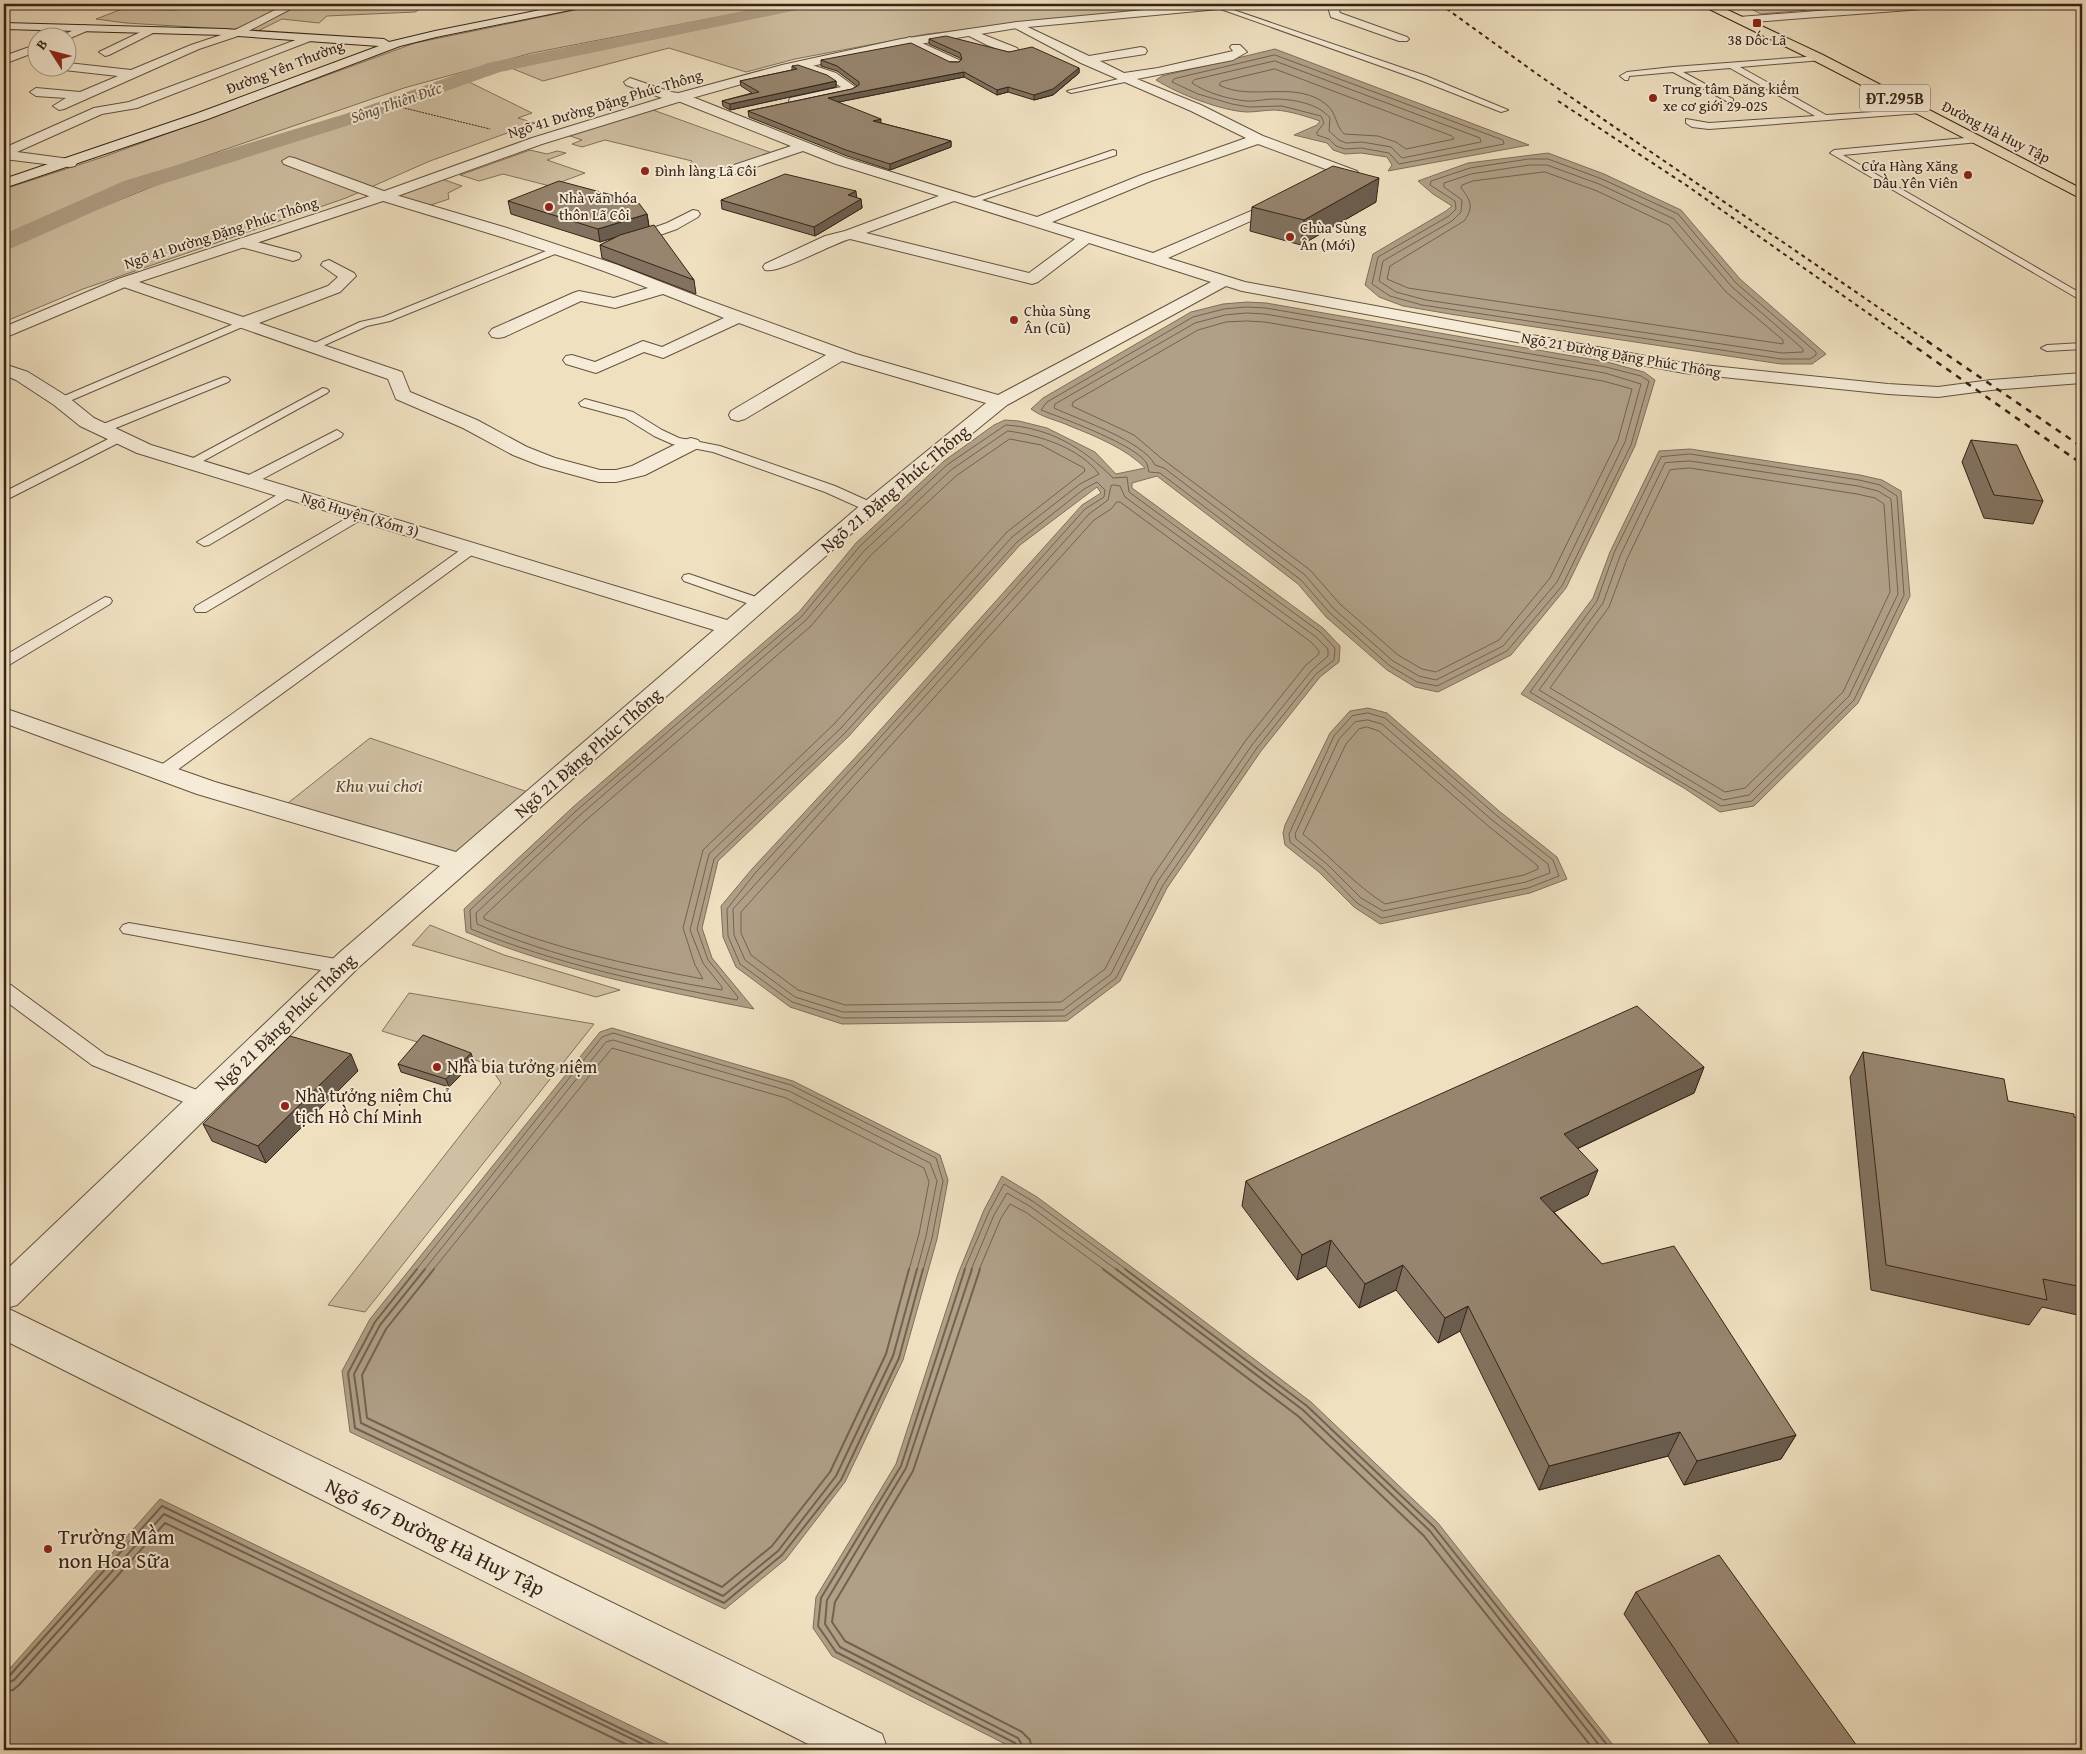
<svg xmlns="http://www.w3.org/2000/svg" width="2086" height="1754" font-family="'Gentium Book Plus',serif">
	<style>
		.green { fill: #d0c0a3; stroke: #84725d }
		.water { fill: #b0a087; stroke: #806e5a }
		.lines { fill: none; stroke-linecap: round; stroke-linejoin: round }
		.shore-far1 { stroke: #74624f; stroke-width: 1 }
		.shore { stroke: #74624f; stroke-width: 2 }
		.canal { fill: #b0a087; fill-rule: evenodd }
		.service-casing { stroke: #655241; stroke-width: 2 }
		.minor-casing { stroke: #655241; stroke-width: 2 }
		.tertiary-casing { stroke: #655241; stroke-width: 2 }
		.secondary-casing { stroke: #372317; stroke-width: 2 }
		.primary-casing { stroke: #372317; stroke-width: 2 }
		.path { stroke: #372317; stroke-width: 1; stroke-dasharray: 2 1; stroke-linecap: butt }
		.service { fill: #f5ebd6; fill-rule: evenodd }
		.minor { fill: #f5ebd6; fill-rule: evenodd }
		.tertiary { fill: #f5ebd6; fill-rule: evenodd }
		.secondary { fill: #f5ebd6; fill-rule: evenodd }
		.primary { fill: #efe0c0; fill-rule: evenodd }
		.rail-far1 { stroke: #372317; stroke-width: 2; stroke-dasharray: 4 4; stroke-linecap: butt }
		.rail { stroke: #372317; stroke-width: 2.5; stroke-dasharray: 6 6; stroke-linecap: butt }
		.wall { fill: #82725f; stroke: #372317 }
		.shaded-wall { fill: #6a5d4e; stroke: #372317 }
		.building { fill: #97856f; stroke: #372317 }
		.poi-dot { fill: #8f2418; stroke: #f5ebd6; stroke-width: 2 }
		.labels { text-anchor: middle; stroke-width: 4; stroke-linejoin: round; paint-order: stroke }
		.far-poi-label { font-size: 15px; fill: #372317; stroke: #f5ebd6; text-anchor: start }
		.far-street-label { font-size: 15px; fill: #372317; stroke: #f5ebd6 }
		.shield { fill: #f5ebd6; stroke: #705f50; stroke-width: 1 }
		.shield-label { font-size: 16px; font-weight: bold; fill: #372317 }
		.far-water-label { font-size: 16px; font-style: italic; fill: #614f3e; stroke: #f5ebd6 }
		.street-label { font-size: 18px; fill: #372317; stroke: #f5ebd6 }
		.park-label { font-size: 18px; font-style: italic; fill: #5d4a3a; stroke: #f5ebd6 }
		.poi-label { font-size: 18px; fill: #372317; stroke: #f5ebd6; text-anchor: start }
		.near-poi-label { font-size: 21px; fill: #372317; stroke: #f5ebd6; text-anchor: start }
		.near-street-label { font-size: 21px; fill: #372317; stroke: #f5ebd6 }
	</style>
	<rect width="100%" height="100%" fill="#efe0c0"/>
	<filter id="stains"><feTurbulence type="fractalNoise" baseFrequency=".004" numOctaves="4"/><feColorMatrix values="0 0 0 0 .2 0 0 0 0 .09 0 0 0 0 .02 0 0 0 .5 -.17"/></filter>
	<radialGradient id="worn" r=".72"><stop offset=".6" stop-color="#630" stop-opacity="0"/><stop offset="1" stop-color="#630" stop-opacity=".3"/></radialGradient>
	<g class="green">
		<path d="M187 4H429L415 12 327 16 319 23 282 19 258 31 126 23 96 19 122 9 176 10Z"/>
		<path d="M604 4H785L532 53 404 88 107 190 4 236V189L103 157 415 43Z"/>
		<path d="M822 4H1192L927 34 795 59 746 72 669 48 543 81 511 68Z"/>
		<path d="M1741 4H1878L1761 14Z"/>
		<path d="M467 81 532 113 518 118 535 123 430 161 346 198 83 289 4 322V247L171 179 330 130Z"/>
		<path d="M653 110 772 153 711 172 689 165 692 161 605 140 582 147 572 144 582 140 567 135Z"/>
		<path d="M530 150 547 154 557 151 566 153 547 160 585 173 550 186 503 174 479 181 460 175Z"/>
		<path d="M442 179 462 186 448 193 449 199 428 206 389 197Z"/>
		<path d="M370 738 528 792 459 855 288 803Z"/>
		<path d="M430 925 504 955 620 990 596 997 412 945Z"/>
		<path d="M409 993 594 1024 365 1312 328 1305 501 1083 488 1064 382 1031Z"/>
	</g>
	<g class="water">
		<path d="M1275 49 1529 145 1388 171 1392 165 1387 157 1361 153 1345 154 1333 150 1327 143 1294 135 1317 125 1320 121C1305 116 1290 111 1275 110 1266 110 1256 112 1247 112 1222 111 1178 94 1156 80L1162 76Z"/>
		<path d="M1548 153 1604 174 1681 210 1740 279 1826 354 1812 364H1781L1456 315 1403 306 1379 297 1365 285 1373 254 1446 211 1452 206 1433 194 1418 181 1468 163Z"/>
		<path d="M1247 302 1266 303 1607 362 1644 372 1655 380 1635 446 1566 588 1511 655 1438 692 1415 687 1387 670 1326 617 1298 584 1157 476 1132 483V488L1323 628 1340 646 1339 662 1320 677 1261 751 1167 888 1120 981 1067 1021 842 1024 790 1007 736 967 723 937 721 906 752 869 865 747 1082 505 1101 493 1097 487 1020 545 849 736 718 861 702 928 712 958 754 1009C656 990 558 970 466 932L464 909 573 807 799 612 856 543 944 461 994 425 1005 420 1019 421 1047 428 1095 452 1116 474 1145 468C1127 449 1095 436 1070 426 1057 420 1043 418 1031 409L1043 398 1191 312 1223 304Z"/>
		<path d="M1690 449 1860 475 1882 480 1901 491 1910 596 1858 703 1754 806 1720 812 1684 788 1521 694 1593 598 1610 552 1659 451Z"/>
		<path d="M1368 708 1387 713 1499 811 1557 857 1567 879 1530 893 1380 924 1354 907 1319 872 1285 845 1283 833 1285 825 1330 733 1350 711Z"/>
		<path d="M612 1028 793 1081 940 1155 948 1180 937 1239 903 1360 845 1482 786 1559 725 1609 350 1432 342 1371 370 1319 600 1032Z"/>
		<path d="M1002 1176 1037 1197 1180 1303 1311 1402 1438 1523 1617 1750H1017L832 1656 813 1628 816 1597 896 1464 958 1274 984 1210Z"/>
		<path d="M160 1499 671 1745 670 1750H4V1675Z"/>
	</g>
	<g class="lines">
		<g class="shore-far1">
			<path d="M1275 55 1503 140 1504 144 1399 164 1389 153 1361 148 1345 149 1336 146 1329 139 1317 135V132L1324 123 1321 116 1282 106 1249 107 1232 104 1198 94 1172 82 1174 79Z"/>
			<path d="M1275 61 1480 138 1481 142 1402 158 1391 147 1362 142 1346 143 1339 140 1329 131 1330 118C1318 103 1292 99 1273 99 1264 99 1255 102 1246 101 1228 99 1207 93 1192 83L1194 80Z"/>
			<path d="M1275 69 1452 136 1454 139 1406 149 1396 142 1378 136 1344 134C1335 125 1337 114 1327 105 1296 79 1252 102 1219 85L1221 82Z"/>
			<path d="M1529 159H1548L1602 179 1678 214 1736 283 1816 352V355L1810 359H1781L1422 305 1390 296 1372 284 1378 257 1449 216 1456 209 1455 201 1430 185 1431 181 1470 168Z"/>
			<path d="M1530 165H1547L1599 184 1674 219 1732 287 1803 349V352L1782 353 1426 300 1396 292 1379 281 1383 261 1452 221 1461 212 1462 200 1444 187V183L1471 174Z"/>
			<path d="M1545 172 1597 191 1669 225 1726 292 1783 340V344L1408 288 1387 279 1390 266 1464 221C1474 208 1471 200 1461 188L1462 185 1473 181Z"/>
			<path d="M1247 307 1266 308 1606 367 1641 376 1649 381 1631 445 1562 586 1507 651 1437 686 1417 682 1390 666 1330 613 1301 580 1160 473 1149 472C1148 469 1148 467 1147 464 1139 446 1062 418 1041 410L1047 402 1193 317 1224 309Z"/>
			<path d="M1247 313 1265 314 1605 373 1641 384 1625 442 1557 582 1503 646 1436 680 1419 676 1393 661 1334 609 1305 575 1164 468 1155 465C1143 441 1080 420 1054 408L1055 404 1195 323 1225 315Z"/>
			<path d="M1247 321 1265 322 1603 381 1632 389 1618 440 1550 578 1499 640 1436 672 1422 669 1398 655 1340 604 1310 570 1161 458 1134 435 1072 406 1073 402 1198 330 1226 322Z"/>
			<path d="M1006 425C1050 428 1082 447 1113 478L1127 477 1129 492 1320 632 1335 648 1334 660 1316 674 1257 748 1163 885 1116 978 1065 1016 843 1018 792 1002 740 964 728 936 727 909 756 872 869 750 1085 509 1104 497 1105 490 1097 482 1084 489 1017 542 845 733 714 859 697 929 708 960 738 997 737 1000C646 983 556 964 471 929L470 910 576 811 802 616 860 546 947 465Z"/>
			<path d="M1008 431C1039 435 1080 448 1099 474L1080 484 1012 537 841 728 709 854 690 930 703 963 722 987V990C639 976 555 958 477 924L476 913 580 815 806 620 864 551 951 470Z"/>
			<path d="M1010 439 1041 445 1084 468 1085 471 1007 532 835 723 703 850 683 928 695 965 703 979C629 965 554 949 484 919V916L585 821 811 626 870 556 956 476Z"/>
			<path d="M1690 454 1859 480 1880 485 1897 496 1904 595 1854 700 1752 801 1721 806 1530 692 1597 601 1614 553 1661 457Z"/>
			<path d="M1690 461 1858 486 1878 491 1891 499 1898 594 1849 696 1749 795 1723 800 1539 690 1603 603 1620 556 1665 463Z"/>
			<path d="M1690 468 1857 494 1875 498 1884 504 1890 592 1843 692 1745 788 1725 792 1550 688 1609 607 1627 559 1670 470Z"/>
			<path d="M1114 485 1120 486 1125 497 1316 637 1328 649V656L1312 670 1252 745 1158 881 1111 974 1063 1010 843 1012 795 997 745 960 734 935 733 909 1089 514 1108 500 1111 486Z"/>
			<path d="M1117 502H1120L1311 642 1319 651V654L1306 665 1246 740 1152 877 1105 969 1061 1002 845 1005 798 990 751 955 741 933V912L1094 520 1111 509Z"/>
			<path d="M1368 713 1385 718 1496 815 1553 860 1559 876 1528 888 1382 918 1357 903 1323 868 1290 842 1289 834 1334 736 1352 716Z"/>
			<path d="M1368 720 1382 724 1492 820 1548 864 1550 873 1526 882 1383 911 1361 898 1327 864 1296 839 1295 834 1339 739 1355 722Z"/>
			<path d="M1367 727 1379 731 1487 825 1538 866V869L1524 875 1385 904C1355 885 1331 857 1303 834L1346 744 1359 729Z"/>
			<path d="M416 1270 602 1037 613 1033 791 1085 936 1158 943 1181 932 1238 923 1270"/>
			<path d="M424 1270 606 1042 613 1040 789 1091 930 1163 937 1181 926 1236 917 1270"/>
			<path d="M433 1270 612 1048 786 1098 924 1168 929 1182 919 1234 909 1270"/>
			<path d="M964 1270 989 1212 1004 1184 1034 1202 1127 1270"/>
			<path d="M971 1270 994 1215 1007 1193 1031 1207 1117 1270"/>
			<path d="M979 1270 1001 1218 1010 1204 1027 1213 1105 1270"/>
		</g>
		<g class="shore">
			<path d="M417 1269 375 1322 348 1373 355 1428 724 1603 782 1555 841 1480 899 1358 923 1269"/>
			<path d="M425 1269 380 1325 354 1374 361 1423 723 1596 778 1551 836 1476 893 1356 917 1269"/>
			<path d="M434 1269 386 1329 362 1375 367 1418 722 1587 772 1546 830 1472 886 1354 909 1269"/>
			<path d="M965 1269 901 1466 821 1598 818 1626 836 1652 1015 1743 1018 1750"/>
			<path d="M972 1269 906 1468 827 1600 825 1624 840 1647 1018 1738 1025 1750"/>
			<path d="M980 1269 913 1471 835 1602 832 1622 845 1641 1022 1732 1030 1740 1032 1750"/>
			<path d="M1103 1269 1298 1416 1424 1536 1594 1750"/>
			<path d="M1116 1269 1303 1410 1430 1531 1603 1750"/>
			<path d="M1125 1269 1307 1406 1434 1527 1611 1750"/>
			<path d="M4 1677 10 1675 162 1506 665 1750"/>
			<path d="M4 1684 14 1680 164 1514 655 1750"/>
			<path d="M4 1691 13 1690 19 1685 165 1523 638 1750"/>
		</g>
		<path class="canal" d="M777 4H809L807 8 801 9 500 72 359 122 140 191 12 248 4 250V234L124 181 345 114 488 63Z"/>
		<defs>
			<g id="service">
				<path d="M1215 5H1219L1426 76 1508 110 1501 112 1420 80 1215 7Z"/>
				<path d="M1819 56H1822V60L1740 67 1826 115 1921 109 1925 111 1921 113 1709 129 1692 127 1686 123V119L1709 123 1815 116 1730 68 1683 72 1733 99V103H1730L1673 72 1629 76 1628 80H1625L1620 76 1627 72 1673 67Z"/>
				<path d="M1127 77H1130V81L1071 93 1067 91Z"/>
				<path d="M1976 137 1979 138V142L1843 155 2082 294V301L1830 153 1834 150Z"/>
				<path d="M1113 150 1116 151V155L973 203 970 204 965 201Z"/>
				<path d="M556 247 560 248V252L390 321 367 326 316 349 312 350 306 347 360 322 383 317Z"/>
				<path d="M243 320 247 321 248 323 247 325 65 403H57L55 401 57 399Z"/>
				<path d="M2082 343V349L2047 351 2041 348 2047 345Z"/>
				<path d="M224 377 228 378 230 380 228 382 106 432 102 433 96 429 98 426Z"/>
				<path d="M323 388 327 389 329 391 327 393 194 466H186L184 463Z"/>
				<path d="M585 399 633 412 662 430 679 438 720 446 835 486 875 504 877 507 875 510H865L825 492 713 452 672 444 654 436 625 418 581 406 579 403Z"/>
				<path d="M337 430 343 434 341 437 253 484H243L242 481 243 478Z"/>
				<path d="M120 433 124 434 126 437 124 440 4 501V492Z"/>
				<path d="M287 489 292 490 293 493 292 496 209 545 204 546 197 542Z"/>
				<path d="M359 511 366 515 364 518 206 612H196L194 609 196 606Z"/>
				<path d="M471 545 478 549 476 552 169 776H157L155 772 157 768 466 546Z"/>
				<path d="M689 574 765 600 767 603 765 606H755L684 581 682 578 684 575Z"/>
				<path d="M105 597 110 598 112 601 110 604 9 665 4 666V656Z"/>
				<path d="M129 923 342 960 349 962 351 967 349 972 342 974 123 933 120 929 123 925Z"/>
				<path d="M4 983 11 985 106 1055 210 1095 213 1101 210 1107 203 1109 196 1107 92 1065 4 1000Z"/>
			</g>
			<g id="minor">
				<path d="M287 4H300L241 35 199 49 64 109 59 110 53 106 66 98 36 96 30 92 36 88 80 92 118 76 64 70 62 68H68V63L131 70 191 45 233 31Z"/>
				<path d="M1327 4H1337L1340 13 1407 37 1409 39 1407 41H1399L1331 17Z"/>
				<path d="M1909 4H1954L1949 7 1739 23 1733 20 1739 17Z"/>
				<path d="M1017 22 1089 56 1141 47 1145 48 1147 51 1145 54 1100 61 1124 73 1158 68 1233 51 1230 47 1232 45H1240L1247 52 1233 60 1137 79 1201 105 1263 136 1357 171 1359 174 1357 177H1347L1258 144 1151 181 1052 222 1153 253 1286 196 1291 197 1293 200 1291 203 1168 258 1245 282 1684 363 1888 384 1938 387 1991 380 2082 373V383L1991 390 1938 397 1888 394 1684 373 1242 291 1226 286 1007 405 877 511 359 967 17 1305 7 1308 882 1734 888 1750H820L4 1340V1272L339 953 440 866 197 794 4 723V708L215 782 456 852 714 630 137 453 80 426 54 405 16 380 4 375V364L28 372 68 397 94 418 151 445 727 620 863 503 986 403 842 361 745 419 738 421 731 419 729 415 731 411 826 355 739 323 663 358 644 352 596 373 566 364 563 360 566 356 572 355 595 362 643 341 662 347 724 318 663 294 615 308 581 301 504 337 498 338 492 337 489 333 492 329 573 293 579 291 614 298 648 288C561 253 470 228 380 200 348 189 316 176 284 164L282 161 289 157 294 158 389 193 507 228 618 265 702 298 856 354 998 395 1211 282 1089 243 1038 282 1032 284 850 239C831 244 779 274 765 270L763 267 765 264 825 236 845 231 939 196 836 164 803 151 726 177H716L714 174 716 171 791 146 678 101 665 99 626 85 624 82 630 78 671 92 685 94 846 158 1037 217 1141 175 1246 138 1191 111 1081 63 1013 27 1011 25ZM954 201 1075 239 1029 273 866 233Z"/>
				<path d="M85 25 91 28 89 30 68 39V38H56Z"/>
				<path d="M151 27 157 30 155 32 109 55 105 56 99 52Z"/>
				<path d="M969 29 1017 48 1019 51 1013 55 987 45 965 34 963 32Z"/>
				<path d="M309 35 315 38 313 40 137 108 102 114 17 152 70 159 75 160 77 163 75 166 70 167 4 159V148L94 108 129 102Z"/>
				<path d="M909 37 959 60 961 63 959 66H951L905 43 903 41Z"/>
				<path d="M38 44V51L4 64V56Z"/>
				<path d="M800 61 836 73 858 89 852 93 795 105 790 104 789 101 790 98 841 87 828 79 796 68 794 65Z"/>
				<path d="M693 210 698 211 700 214 698 217 677 229 623 248 618 246 615 243 618 240 667 223Z"/>
				<path d="M242 238 299 253 301 256 299 259 293 261 237 246 234 243 237 240Z"/>
				<path d="M329 260 354 273 356 276 340 292 259 323 402 372 410 392 477 420 527 447 555 458 600 470H616L632 466 684 440 691 438 698 440 701 444 698 448 645 475 616 482H599L541 466 513 455 463 428 396 399 388 379 118 285 116 282 118 279H130L243 317 328 286 338 277 321 265 323 262Z"/>
			</g>
			<path id="tertiary" d="M1208 4H1245L1240 7 1017 28 901 47 788 71 685 100 542 144 389 199 130 285 4 338V327L118 279 379 193 532 138 675 94 782 65 901 39 1017 22Z"/>
			<path id="secondary" d="M570 4H590L585 7 436 37 400 46 208 119 4 188V179L198 113 379 46 224 35 4 29V23L224 29 384 39 389 42 435 31Z"/>
			<path id="primary" d="M1702 4H1715L1823 55 2082 189V199L1815 61 1703 6Z"/>
		</defs>
		<use href="#service" class="service-casing"/>
		<use href="#minor" class="minor-casing"/>
		<use href="#tertiary" class="tertiary-casing"/>
		<use href="#secondary" class="secondary-casing"/>
		<use href="#primary" class="primary-casing"/>
		<path class="path" d="M396 106 490 129"/>
		<use href="#service" class="service"/>
		<use href="#minor" class="minor"/>
		<use href="#tertiary" class="tertiary"/>
		<use href="#secondary" class="secondary"/>
		<use href="#primary" class="primary"/>
		<g class="rail-far1">
			<path d="M1440 4 1537 74 1929 342"/>
			<path d="M1558 101 1686 185 1909 342"/>
		</g>
		<g class="rail">
			<path d="M1907 341 2082 464"/>
			<path d="M1927 341 2082 447"/>
		</g>
	</g>
	<g class="wall">
		<path d="M929 39 1009 52 1079 68V73L1053 95 1034 100 1008 92 997 95 964 77 838 102 881 123 951 141V147L890 170 847 156 749 117 748 111 852 89 857 86 837 71 821 66V60L959 62 961 60 960 58 929 44Z"/>
		<path d="M792 66 836 81V87L730 110 723 106 722 101 752 93 741 86 740 81 792 70Z"/>
		<path d="M857 198 861 199 862 208 815 236 722 209 721 200Z"/>
		<path d="M508 201 647 214 649 226 694 280 696 294 602 258 600 245 619 236 600 242 511 214Z"/>
		<path d="M1376 202 1301 245 1250 231 1252 207Z"/>
		<path d="M1971 440 2043 501 2033 524 1984 518 1962 462Z"/>
		<path d="M1863 1052 2008 1101 2082 1119V1316L2042 1307 2029 1325 1871 1290 1850 1077Z"/>
		<path d="M474 1062 449 1087 401 1072 398 1064Z"/>
		<path d="M1704 1067 1694 1093 1577 1149 1588 1195 1554 1212 1602 1264 1796 1435 1781 1459 1684 1485 1668 1456 1539 1490 1460 1331 1438 1343 1396 1290 1359 1308 1326 1266 1297 1280 1242 1206 1246 1181Z"/>
		<path d="M358 1071 266 1163 212 1141 203 1124Z"/>
		<path d="M1636 1592 1860 1750H1714L1624 1614Z"/>
	</g>
	<g class="shaded-wall">
		<path d="M1079 68V73L1053 95 1034 100V95Z"/>
		<path d="M964 72V77L829 104 828 98Z"/>
		<path d="M836 81V87L730 110V104Z"/>
		<path d="M1008 87V92L997 95V90Z"/>
		<path d="M881 119V125L873 121Z"/>
		<path d="M951 141V147L890 170V164Z"/>
		<path d="M1379 178 1376 202 1301 245 1304 220Z"/>
		<path d="M856 191 857 200 848 195Z"/>
		<path d="M861 199 862 208 815 236 814 227Z"/>
		<path d="M647 214 649 227 600 242 598 229Z"/>
		<path d="M471 1053 474 1062 449 1087 446 1079Z"/>
		<path d="M351 1054 358 1071 266 1163 258 1146Z"/>
		<path d="M1704 1067 1694 1093 1555 1159 1564 1134Z"/>
		<path d="M1598 1170 1588 1195 1532 1223 1540 1198Z"/>
		<path d="M1331 1240 1326 1266 1297 1280 1302 1255Z"/>
		<path d="M1403 1265 1396 1290 1359 1308 1365 1284Z"/>
		<path d="M1468 1306 1460 1331 1438 1343 1445 1318Z"/>
		<path d="M1680 1432 1668 1456 1539 1490 1549 1466Z"/>
		<path d="M1796 1435 1781 1459 1684 1485 1697 1461Z"/>
	</g>
	<g class="building">
		<path d="M946 36 1009 52 1032 47 1079 68 1053 89 1034 95 1008 87 997 90 964 72 828 98 881 119 873 121 951 141 890 164 846 150 748 111 852 89 859 85V82L837 66 821 60 911 43 950 62H959L962 59 960 53 929 39Z"/>
		<path d="M798 65 827 75 836 81 730 104 722 101 759 92 740 81 797 69 792 66Z"/>
		<path d="M1333 166 1379 178 1304 220 1252 207Z"/>
		<path d="M785 174 856 191 848 195 861 199 814 227 721 200Z"/>
		<path d="M559 181 638 202 647 214 598 229 508 201Z"/>
		<path d="M654 225 694 280 600 245 620 235Z"/>
		<path d="M1971 440 2017 445 2043 501 1994 495Z"/>
		<path d="M1637 1006 1704 1067 1564 1134 1598 1170 1540 1198 1602 1264 1674 1246 1796 1435 1697 1461 1680 1432 1549 1466 1468 1306 1445 1318 1403 1265 1365 1284 1331 1240 1302 1255 1246 1181Z"/>
		<path d="M423 1035 471 1053 446 1079 398 1064Z"/>
		<path d="M290 1036 351 1054 258 1146 203 1124Z"/>
		<path d="M1863 1052 2004 1079 2008 1101 2074 1114V1117L2082 1119V1287L2043 1279 2047 1300 1886 1265Z"/>
		<path d="M1719 1555 1860 1750H1743L1636 1592Z"/>
	</g>
	<g class="poi-dot">
		<rect x="1752" y="18" width="10" height="10" rx="2.5"/>
		<circle cx="1653" cy="98" r="5"/>
		<circle cx="645" cy="171" r="5"/>
		<circle cx="1968" cy="175" r="5"/>
		<circle cx="549" cy="207" r="5"/>
		<circle cx="1290" cy="237" r="5"/>
		<circle cx="1014" cy="320" r="5"/>
		<circle cx="437" cy="1067" r="5"/>
		<circle cx="285" cy="1106" r="5"/>
		<circle cx="48" cy="1549" r="5"/>
	</g>
	<g class="labels">
		<g class="far-poi-label">
			<text x="1757" y="45" text-anchor="middle">38 Dốc Lã</text>
			<text x="1663" y="94">Trung tâm Đăng kiểm<tspan x="1663" dy="17">xe cơ giới 29-02S</tspan></text>
			<text x="1958" y="171" text-anchor="end">Cửa Hàng Xăng<tspan x="1958" dy="17">Dầu Yên Viên</tspan></text>
			<text x="655" y="176">Đình làng Lã Côi</text>
			<text x="559" y="203">Nhà văn hóa<tspan x="559" dy="17">thôn Lã Côi</tspan></text>
			<text x="1300" y="233">Chùa Sùng<tspan x="1300" dy="17">Ân (Mới)</tspan></text>
			<text x="1024" y="316">Chùa Sùng<tspan x="1024" dy="17">Ân (Cũ)</tspan></text>
		</g>
		<g class="far-street-label">
			<text transform="translate(285 67) rotate(-21)" y="5">Đường Yên Thường</text>
			<text transform="translate(605 104) rotate(-17)" y="5">Ngõ 41 Đường Đặng Phúc Thông</text>
			<text transform="translate(1996 132) rotate(27)" y="5">Đường Hà Huy Tập</text>
			<text transform="translate(221 233) rotate(-18)" y="5">Ngõ 41 Đường Đặng Phúc Thông</text>
			<text transform="translate(1621 355) rotate(10)" y="5">Ngõ 21 Đường Đặng Phúc Thông</text>
			<text transform="translate(360 515) rotate(17)" y="5">Ngõ Huyện (Xóm 3)</text>
		</g>
		<rect class="shield" x="1860" y="84.5" width="70" height="27" rx="4"/>
		<g class="shield-label">
			<text x="1895" y="104">ĐT.295B</text>
		</g>
		<g class="far-water-label">
			<text transform="translate(396 102) rotate(-19)" y="6">Sông Thiên Đức</text>
		</g>
		<g class="street-label">
			<text transform="translate(895 489) rotate(-40)" y="6">Ngõ 21 Đặng Phúc Thông</text>
			<text transform="translate(588 753) rotate(-41)" y="6">Ngõ 21 Đặng Phúc Thông</text>
			<text transform="translate(285 1022) rotate(-44)" y="6">Ngõ 21 Đặng Phúc Thông</text>
		</g>
		<g class="park-label">
			<text x="379" y="792">Khu vui chơi</text>
		</g>
		<g class="poi-label">
			<text x="447" y="1073">Nhà bia tưởng niệm</text>
			<text x="295" y="1102">Nhà tưởng niệm Chủ<tspan x="295" dy="21">tịch Hồ Chí Minh</tspan></text>
		</g>
		<g class="near-poi-label">
			<text x="58" y="1544">Trường Mầm<tspan x="58" dy="24">non Hoa Sữa</tspan></text>
		</g>
		<g class="near-street-label">
			<text transform="translate(435 1537) rotate(26)" y="7">Ngõ 467 Đường Hà Huy Tập</text>
		</g>
	</g>
	<rect width="2086" height="1754" fill="none" stroke="#efe0c0" stroke-width="20"/>
	<rect x="5" y="5" width="2076" height="1744" fill="none" stroke="#372317" stroke-width="2.5"/>
	<rect x="10" y="10" width="2066" height="1734" fill="none" stroke="#372317"/>
	<g transform="translate(52 52) rotate(306)"><circle r="24" fill="#f5ebd6" stroke="#a99b8a"/>
	<path d="M0-4L9 19L0 12L-9 19Z" fill="#8f2418"/>
	<text y="-8" font-size="14" font-weight="bold" text-anchor="middle" fill="#372317">B</text>
	</g>
	<rect width="100%" height="100%" filter="url(#stains)"/>
	<rect width="100%" height="100%" fill="url(#worn)"/>
</svg>
